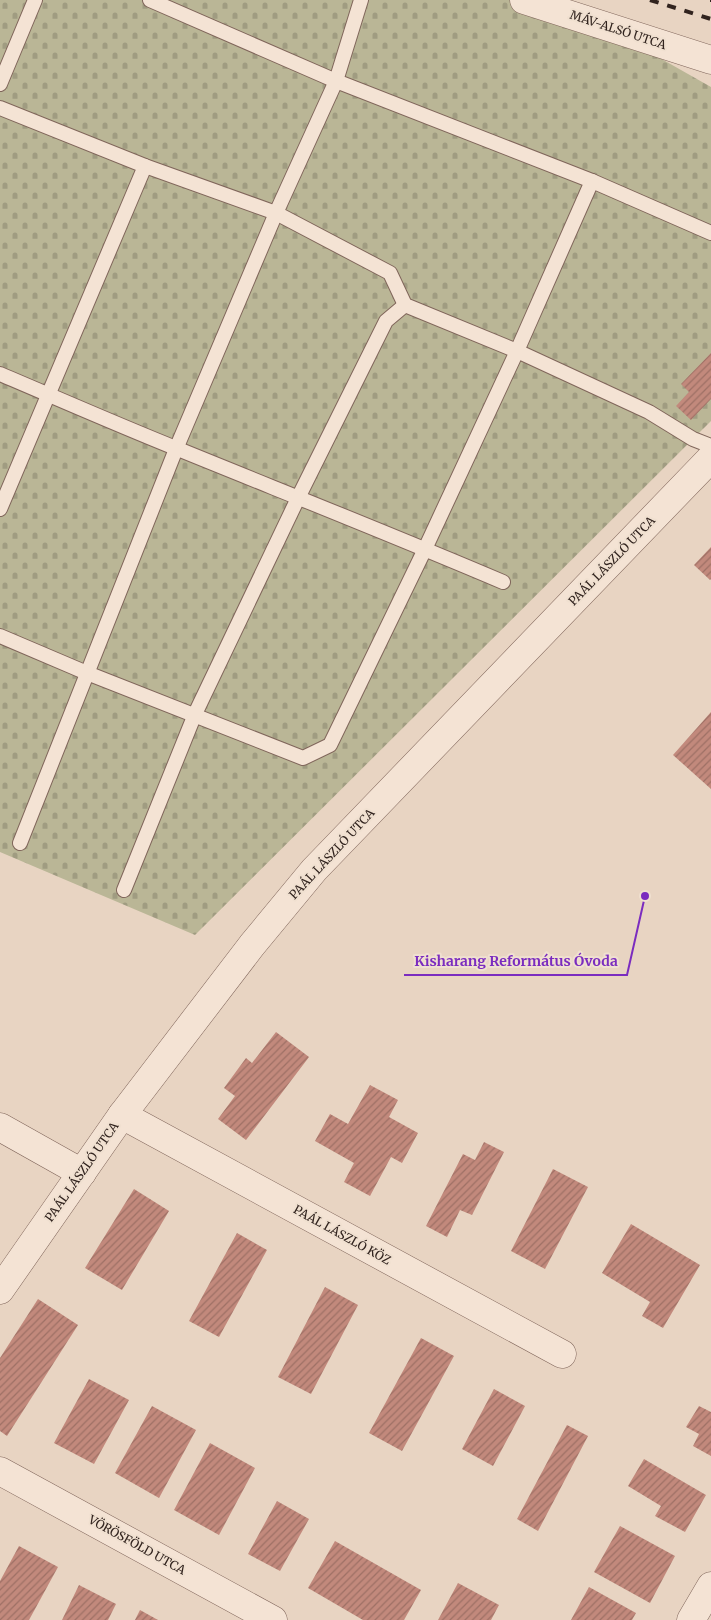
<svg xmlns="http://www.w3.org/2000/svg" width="711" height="1620" font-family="Merriweather,serif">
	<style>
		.cemetery { fill: url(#cemetery-stones) }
		.building { fill: url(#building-hatch) }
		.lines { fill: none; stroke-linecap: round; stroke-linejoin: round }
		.lane-casing { stroke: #80665b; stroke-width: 16 }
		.street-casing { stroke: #80665b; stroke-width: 29 }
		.lane { stroke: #f4e3d4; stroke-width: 14 }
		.street { stroke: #f4e3d4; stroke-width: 28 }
		.rail { stroke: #31231e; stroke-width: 4; stroke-dasharray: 9 9; stroke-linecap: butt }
		.labels { text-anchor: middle; stroke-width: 4; stroke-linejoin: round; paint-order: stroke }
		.street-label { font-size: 12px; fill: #31231e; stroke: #f0e0d0 }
		.leader { fill: none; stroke: #7b2cbf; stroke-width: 2 }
		.callout-dot { fill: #7b2cbf; stroke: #f0e0d0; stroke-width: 2 }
		.callout-label { font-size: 14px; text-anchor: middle; font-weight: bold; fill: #7b2cbf; stroke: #f0e0d0; stroke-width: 4; stroke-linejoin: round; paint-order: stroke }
	</style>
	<defs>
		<pattern id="cemetery-stones" width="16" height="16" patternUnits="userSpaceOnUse" patternTransform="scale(1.25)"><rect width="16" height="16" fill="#bab696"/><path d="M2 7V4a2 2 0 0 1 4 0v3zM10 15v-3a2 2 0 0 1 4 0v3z" fill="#a09c81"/></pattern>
		<pattern id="building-hatch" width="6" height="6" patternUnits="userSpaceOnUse" patternTransform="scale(1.25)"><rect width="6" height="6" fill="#c2897c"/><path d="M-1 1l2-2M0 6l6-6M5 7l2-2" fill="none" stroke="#9e7065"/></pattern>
	</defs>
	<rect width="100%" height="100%" fill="#e8d4c2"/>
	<path class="cemetery" d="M0 0H538L575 10 711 87V421L195 935 0 852Z"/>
	<g class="building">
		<path d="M711 353V399L691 420 676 406 689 392 681 384Z"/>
		<path d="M711 547V579L710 580 694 565Z"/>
		<path d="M711 712V789L673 755Z"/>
		<path d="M276 1032 309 1057 246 1140 218 1119 235 1096 224 1088 246 1058 252 1063Z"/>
		<path d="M370 1085 398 1100 389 1117 418 1133 402 1163 391 1157 370 1196 344 1182 354 1163 315 1141 330 1114 348 1124Z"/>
		<path d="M484 1142 504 1152 472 1215 460 1210 447 1237 426 1226 463 1154 475 1160Z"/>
		<path d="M553 1169 588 1187 545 1269 511 1251Z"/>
		<path d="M134 1189 169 1211 122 1290 85 1268Z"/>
		<path d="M631 1224 700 1265 663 1328 642 1316 650 1302 602 1273Z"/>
		<path d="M237 1233 267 1250 219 1337 189 1321Z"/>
		<path d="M325 1287 358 1305 311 1394 278 1377Z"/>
		<path d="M38 1299 78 1325 7 1436 0 1431V1358Z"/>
		<path d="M421 1338 454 1356 402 1451 369 1433Z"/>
		<path d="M89 1379 129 1400 94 1464 54 1443Z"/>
		<path d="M494 1389 525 1406 493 1466 462 1449Z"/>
		<path d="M152 1406 196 1430 159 1498 115 1473Z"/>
		<path d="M699 1406 711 1412V1456L693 1446 699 1434 686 1427Z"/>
		<path d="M567 1425 588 1436 538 1531 517 1519Z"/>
		<path d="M210 1443 255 1468 219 1535 174 1510Z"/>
		<path d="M644 1459 706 1495 685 1532 655 1516 661 1506 628 1486Z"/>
		<path d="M277 1501 309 1519 280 1571 248 1554Z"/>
		<path d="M620 1526 675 1556 650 1603 594 1572Z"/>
		<path d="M335 1541 421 1590 404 1620H363L308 1588Z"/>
		<path d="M19 1546 58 1567 29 1620H0V1581Z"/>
		<path d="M458 1583 499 1605 491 1620H438Z"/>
		<path d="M79 1585 116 1604 108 1620H62Z"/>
		<path d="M589 1587 636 1613 632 1620H571Z"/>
		<path d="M140 1610 158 1620H135Z"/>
	</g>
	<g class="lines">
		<defs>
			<g id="lane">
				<path d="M150 0 336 81 592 181 711 233"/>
				<path d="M0 84 35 0"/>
				<path d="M0 108 145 166 276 213 390 273 405 305 517 351 649 412 693 439 711 446"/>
				<path d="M0 374C59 399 118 425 178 449 286 493 395 536 503 582"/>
				<path d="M0 509 145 166"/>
				<path d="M0 636 87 673 303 758 330 745 425 549 517 351 592 181"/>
				<path d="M20 843 176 449 276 213 336 81 361 0"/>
				<path d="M124 890 195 714 299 496 386 321 405 305"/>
			</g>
			<g id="street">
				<path d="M524 0 711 60"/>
				<path d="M122 1115 562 1354"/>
				<path d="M0 1127 82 1173"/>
				<path d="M0 1290 122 1115 252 945 314 870 711 458"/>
				<path d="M0 1471 273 1620"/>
				<path d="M691 1620 711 1586"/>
			</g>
		</defs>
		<use href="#lane" class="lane-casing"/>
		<use href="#street" class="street-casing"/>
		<use href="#lane" class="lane"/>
		<use href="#street" class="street"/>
		<g class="rail">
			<path d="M650 0 711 19"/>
			<path d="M710 0H711"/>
		</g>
	</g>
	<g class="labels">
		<g class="street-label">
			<text transform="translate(618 30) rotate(18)" y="4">MÁV-ALSÓ UTCA</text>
			<text transform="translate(612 561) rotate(-46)" y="4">PAÁL LÁSZLÓ UTCA</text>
			<text transform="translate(332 854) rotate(-47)" y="4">PAÁL LÁSZLÓ UTCA</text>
			<text transform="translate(82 1172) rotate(-55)" y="4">PAÁL LÁSZLÓ UTCA</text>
			<text transform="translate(342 1235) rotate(29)" y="4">PAÁL LÁSZLÓ KÖZ</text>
			<text transform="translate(137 1545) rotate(29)" y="4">VÖRÖSFÖLD UTCA</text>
		</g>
	</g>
	<path class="leader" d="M645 896L627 975H404"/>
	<circle class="callout-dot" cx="645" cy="896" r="5"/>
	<g class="callout-label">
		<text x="516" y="966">Kisharang Református Óvoda</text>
	</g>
</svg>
